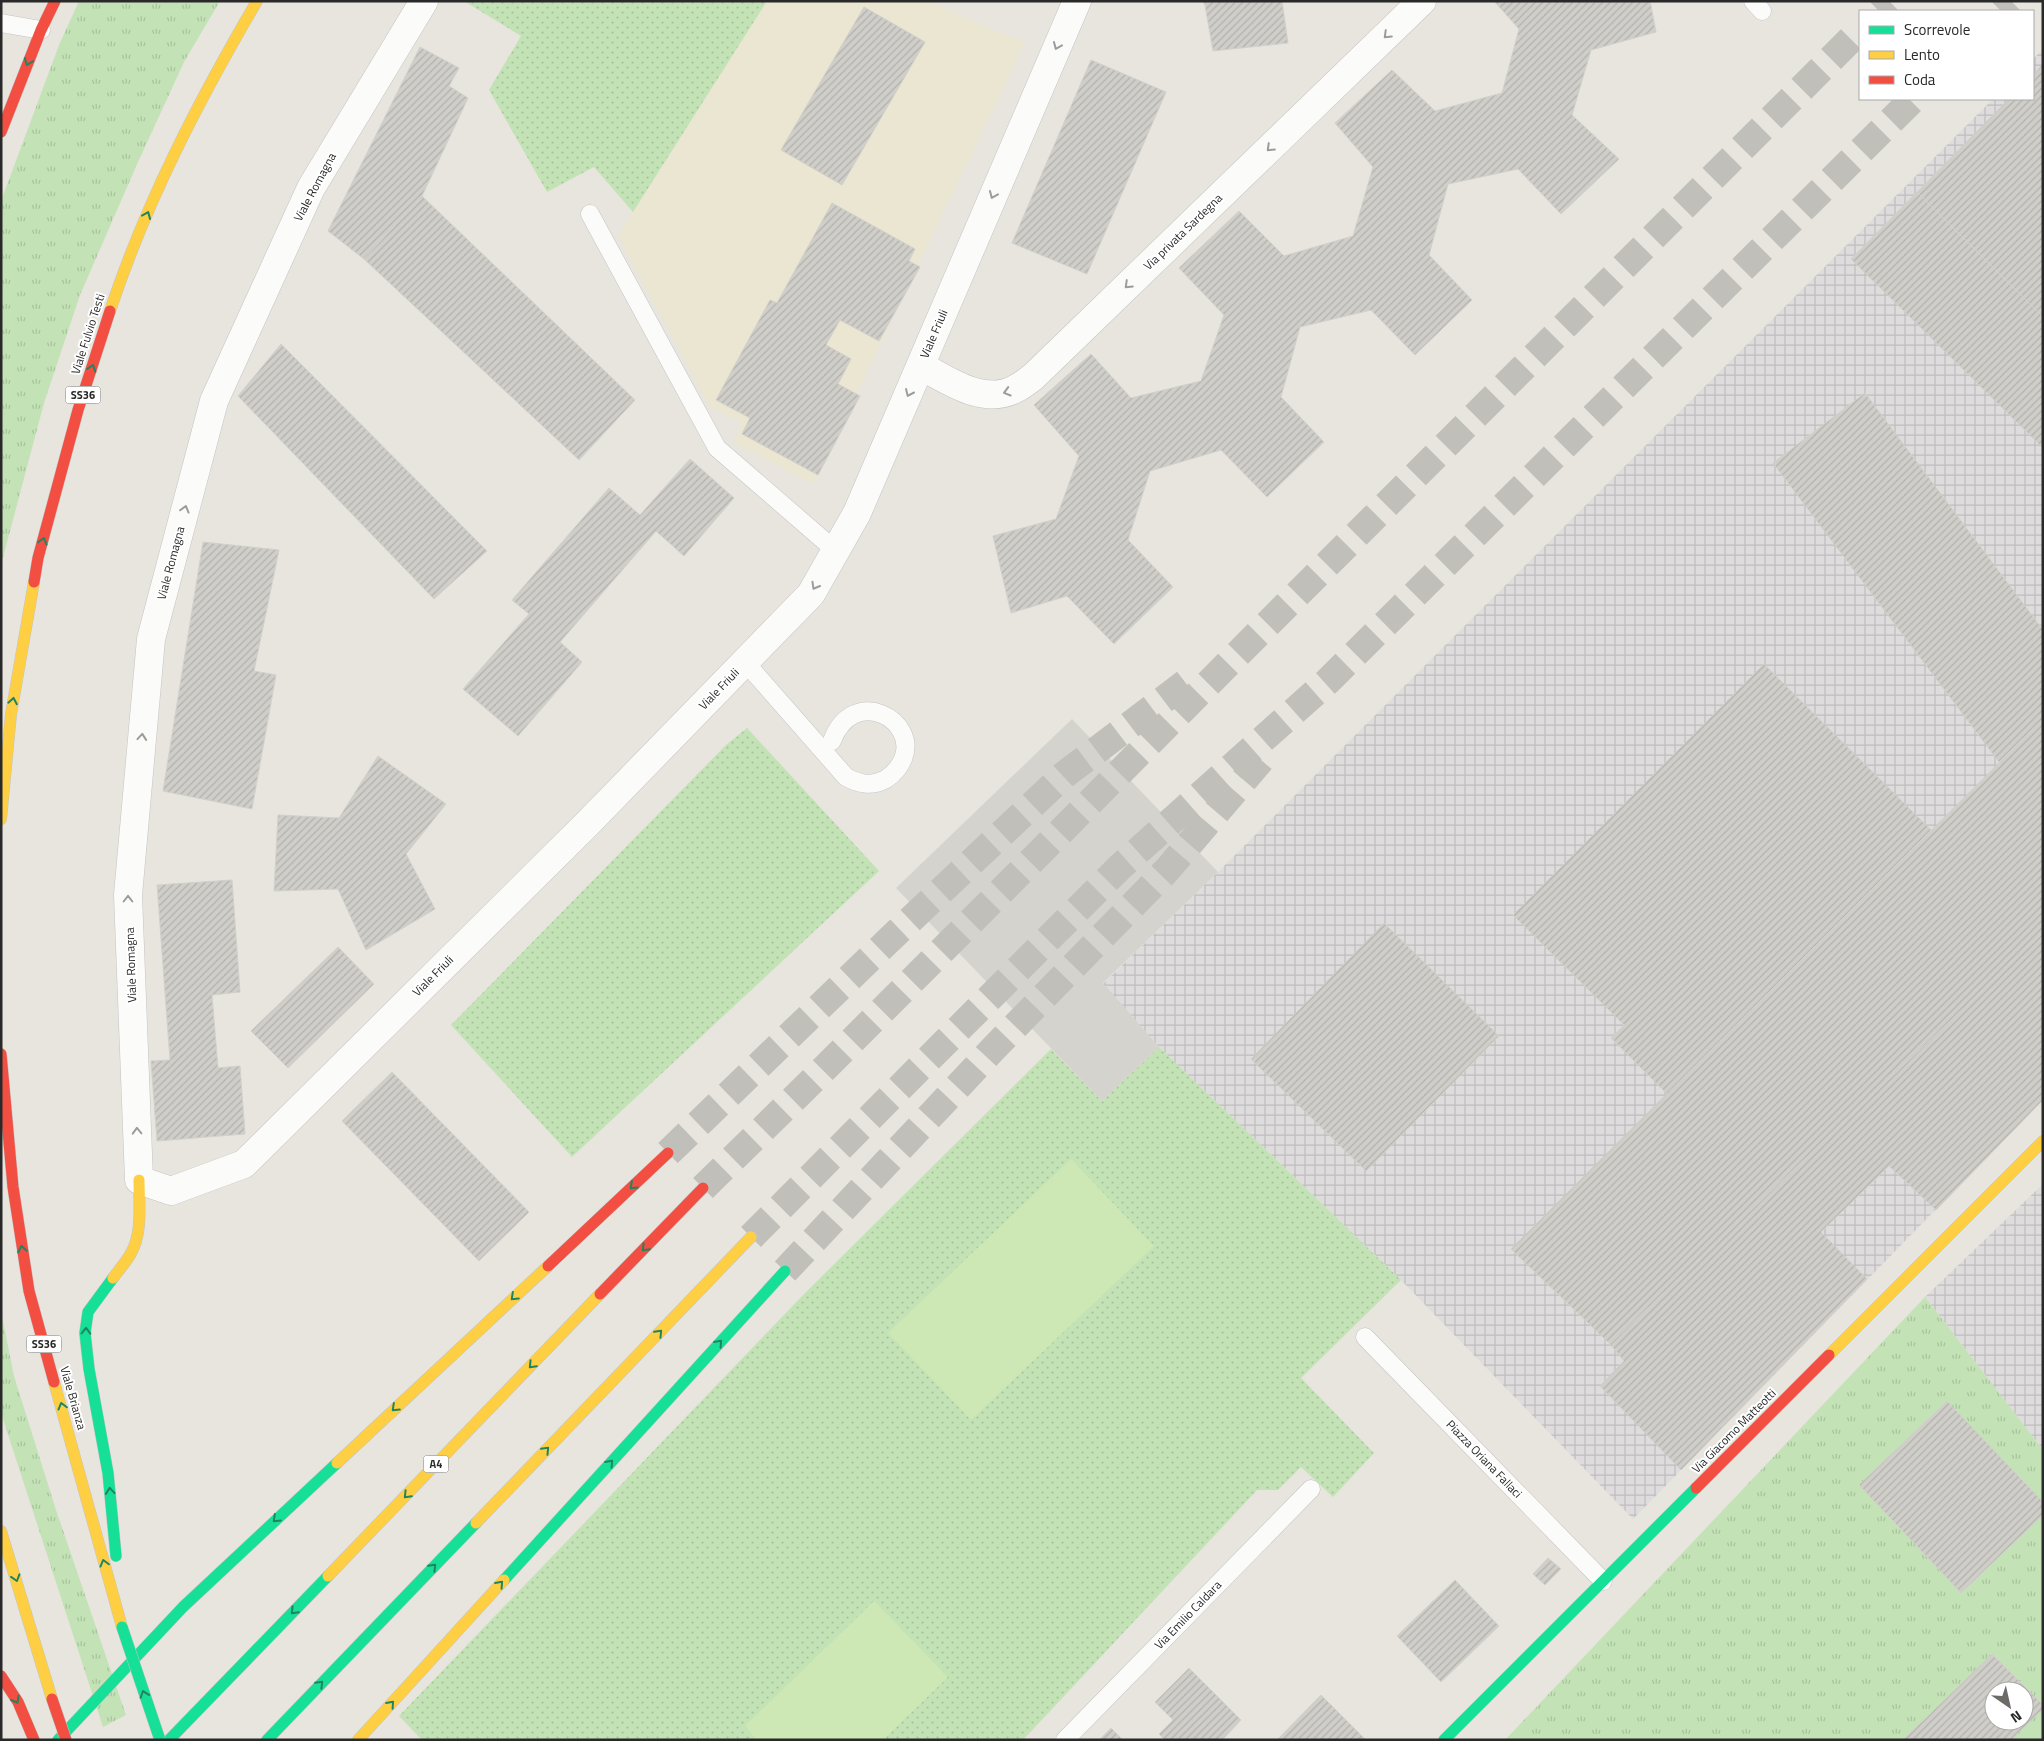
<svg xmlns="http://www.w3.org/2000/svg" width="2044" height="1741" font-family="'Titillium Web',sans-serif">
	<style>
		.industrial { fill: url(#industrial-grid) }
		.education { fill: #eae6d2 }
		.grass { fill: url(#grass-tufts); fill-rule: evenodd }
		.park { fill: url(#park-dots) }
		.pitch { fill: #cde8b4 }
		.plaza { fill: #d5d3cd }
		.building { fill: url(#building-hatch); stroke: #d2d0ca; fill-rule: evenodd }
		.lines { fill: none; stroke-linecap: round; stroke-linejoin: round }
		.highway-tunnel { stroke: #c1bfba; stroke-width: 28; stroke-dasharray: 28 14; stroke-linecap: butt }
		.lane-casing { stroke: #c5c4c4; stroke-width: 19 }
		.street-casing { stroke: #c5c4c4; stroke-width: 29 }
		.fast-casing { stroke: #c5c4c4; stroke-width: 12 }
		.slow-casing { stroke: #c5c4c4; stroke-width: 12 }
		.jam-casing { stroke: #c5c4c4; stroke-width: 12 }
		.lane { stroke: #fbfbfa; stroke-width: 18 }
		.street { stroke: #fbfbfa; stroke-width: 28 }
		.fast { stroke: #16e098; stroke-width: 11 }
		.slow { stroke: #ffcf43; stroke-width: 11 }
		.jam { stroke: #f24e42; stroke-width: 11 }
		.fast-bridge-casing { stroke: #c3c3c0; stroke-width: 12; stroke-linecap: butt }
		.jam-bridge-casing { stroke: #c3c3c0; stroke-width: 12; stroke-linecap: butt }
		.fast-bridge { stroke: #16e098; stroke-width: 11 }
		.jam-bridge { stroke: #f24e42; stroke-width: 11 }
		.oneway { stroke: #9c9c9c }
		.oneway2 { stroke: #208460 }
		.labels { text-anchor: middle; stroke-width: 4; stroke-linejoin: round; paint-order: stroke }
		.shield { fill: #fff; stroke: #696969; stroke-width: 1 }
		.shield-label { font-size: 11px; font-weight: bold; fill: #292929 }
		.street-label { font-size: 12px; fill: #292929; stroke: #fff }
	</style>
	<defs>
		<pattern id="industrial-grid" width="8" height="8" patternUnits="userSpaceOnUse" patternTransform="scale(1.25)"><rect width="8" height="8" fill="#dfdcdd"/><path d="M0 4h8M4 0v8" fill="none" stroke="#bfbdbe"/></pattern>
		<pattern id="grass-tufts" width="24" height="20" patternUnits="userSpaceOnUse" patternTransform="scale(1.25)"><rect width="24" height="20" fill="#c3e3b6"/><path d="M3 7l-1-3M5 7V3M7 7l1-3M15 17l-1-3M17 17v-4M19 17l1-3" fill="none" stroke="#a8c39c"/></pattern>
		<pattern id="park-dots" width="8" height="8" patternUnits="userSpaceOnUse" patternTransform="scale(1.25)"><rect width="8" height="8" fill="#c3e3b6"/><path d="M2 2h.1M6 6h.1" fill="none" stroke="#a8c39c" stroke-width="1.8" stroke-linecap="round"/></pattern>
		<pattern id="building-hatch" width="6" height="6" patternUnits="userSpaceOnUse" patternTransform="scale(1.25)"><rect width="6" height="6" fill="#d0cec9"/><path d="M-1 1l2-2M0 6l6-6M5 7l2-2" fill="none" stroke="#b3b1ad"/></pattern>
	</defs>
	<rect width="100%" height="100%" fill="#e7e5de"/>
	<g class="industrial">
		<path d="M2043 49V1100L1633 1519 1401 1280 1159 1047 1103 984 1218 872 1993 99H2033V59Z"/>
		<path d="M2043 1184V1450L1925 1297Z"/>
	</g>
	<path class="education" d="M767 1H928L1008 36 1026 41 813 484 734 443 741 422 709 406 618 236Z"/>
	<g class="grass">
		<path d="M79 1H220L184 62 138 162 80 295 44 403 1 565V201L59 45Z"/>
		<path d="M1925 1297 2043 1450V1740H1505ZM1994 1691H2024V1721H1994Z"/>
		<path d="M1 1311 14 1376 56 1510 126 1715 103 1727 1 1413Z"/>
	</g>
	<g class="park">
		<path d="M464 1H767L633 212 594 167 547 192 489 90 521 36Z"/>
		<path d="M747 728 879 871 572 1157 451 1025 726 745Z"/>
		<path d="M1159 1047 1401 1280 1301 1378 1374 1453 1333 1497 1301 1467 1278 1490H1257L1023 1740H422L399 1716 806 1292 1051 1049 1102 1101Z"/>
	</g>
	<g class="pitch">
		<path d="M1071 1159 1154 1246 971 1420 888 1333Z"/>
		<path d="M874 1601 948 1677 883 1740H757L745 1726Z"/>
	</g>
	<path class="plaza" d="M1072 719 1218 872 1103 983 1159 1047 1102 1101 896 888Z"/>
	<g class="building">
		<path d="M1203 1H1282L1288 43 1213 51 1205 5Z"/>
		<path d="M1494 1H1650L1656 32 1591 50 1572 115 1619 159 1561 214 1518 169 1448 184 1429 255 1472 300 1415 355 1371 310 1300 327 1281 397 1324 442 1267 497 1221 450 1150 471 1128 540 1173 587 1114 644 1067 596 1011 613 993 536 1056 519 1079 456 1034 405 1091 354 1131 398 1201 381 1224 315 1179 268 1239 211 1284 256 1353 236 1373 167 1335 123 1392 70 1435 111 1502 93 1519 29Z"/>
		<path d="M864 7 925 42 842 185 781 150Z"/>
		<path d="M420 47 459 68 449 86 468 98 422 196 364 259 328 231Z"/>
		<path d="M1091 60 1166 92 1087 274 1012 243Z"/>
		<path d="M2043 64V317L1917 192 2009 99H2033V75Z"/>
		<path d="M1917 192 2043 317V448L1851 259Z"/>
		<path d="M422 196 635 400 579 460 364 259Z"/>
		<path d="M832 203 915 249 909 261 920 267 879 341 840 320 826 345 851 359 838 384 860 396 818 475 742 434 750 418 716 400 770 300 777 303Z"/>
		<path d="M281 344 487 551 434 599 238 396Z"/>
		<path d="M1865 393 2043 630V719L1999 762 1773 463Z"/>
		<path d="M690 459 734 498 684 556 656 531 560 642 582 662 518 736 463 689 529 614 512 600 609 488 640 515Z"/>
		<path d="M203 542 279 550 254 671 276 675 252 809 163 791Z"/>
		<path d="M1764 664 1931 830 1667 1094 1611 1038 1624 1025 1513 915Z"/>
		<path d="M2043 719V933L1610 1344 1511 1249Z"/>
		<path d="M378 756 446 804 406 854 435 909 366 950 338 889 274 891 278 815 339 818Z"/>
		<path d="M232 880 240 992 212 995 218 1068 240 1066 245 1134 157 1141 151 1061 170 1060 157 885Z"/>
		<path d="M1384 923 1499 1036 1366 1171 1251 1059Z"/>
		<path d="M2043 933V1100L1936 1210 1889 1166 1821 1232 1867 1279 1681 1470 1600 1386 1624 1361 1610 1344Z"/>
		<path d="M338 947 374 984 288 1068 251 1031Z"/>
		<path d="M392 1072 529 1212 479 1261 342 1121Z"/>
		<path d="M1947 1401 2043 1502V1515L1961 1593 1859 1485Z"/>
		<path d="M1548 1558 1561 1569 1545 1585 1533 1574Z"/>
		<path d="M1455 1580 1499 1626 1441 1682 1397 1636Z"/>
		<path d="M1992 1654 2043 1705V1709L2011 1740H1903ZM1994 1691H2024V1721H1994Z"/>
		<path d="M1189 1668 1241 1720 1222 1740H1165L1159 1734 1173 1720 1155 1702Z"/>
		<path d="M1321 1695 1366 1740H1277Z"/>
		<path d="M1111 1728 1123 1740H1099Z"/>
	</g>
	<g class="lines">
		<g class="highway-tunnel">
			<path d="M1879 11 1889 1"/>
			<path d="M2001 11 2011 1"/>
			<path d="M668 1153 889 940 1064 775 1196 675"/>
			<path d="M703 1188 816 1077 1860 30"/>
			<path d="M751 1237 1120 867 1328 681 1913 99"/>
			<path d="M785 1271 994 1048 1167 870 1261 760"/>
		</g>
		<defs>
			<g id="lane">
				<path d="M1753 1 1762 11"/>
				<path d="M1 23 41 30"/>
				<path d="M590 214 717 448 836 551"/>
				<path d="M745 662 846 777C859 784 871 787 886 779 894 774 899 768 903 759 919 720 853 684 832 741"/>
				<path d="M1365 1337 1603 1581"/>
				<path d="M1065 1740 1311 1489"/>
			</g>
			<g id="street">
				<path d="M424 1 311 188 214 401 151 639 128 895 139 1180 171 1191 244 1164 586 825 811 594 857 513 1077 1"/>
				<path d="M921 366C948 380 983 406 1015 389 1021 386 1028 381 1034 376L1422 1"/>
			</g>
			<g id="fast">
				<path d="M113 1278 88 1312 85 1333 89 1369 108 1473 116 1556"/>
				<path d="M504 1580 785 1271"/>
				<path d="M58 1740 183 1607 337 1463"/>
				<path d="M169 1740 328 1576"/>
				<path d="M267 1740 476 1523"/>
				<path d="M1444 1740 1696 1488"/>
			</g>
			<g id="slow">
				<path d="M110 311C146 202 199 100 257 1"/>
				<path d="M1 819 11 714 34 582"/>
				<path d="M113 1278C119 1270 125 1263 130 1255 143 1234 139 1204 139 1180"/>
				<path d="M1829 1355 2043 1141"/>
				<path d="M54 1382 122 1627"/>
				<path d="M337 1463 548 1266"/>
				<path d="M476 1523 751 1237"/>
				<path d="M1 1531 52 1699"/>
				<path d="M328 1576 600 1294"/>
				<path d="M358 1740 504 1580"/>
			</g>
			<g id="jam">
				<path d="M1 132 41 30 55 1"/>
				<path d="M34 582 38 558 78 410 110 311"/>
				<path d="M1 1054 13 1187 29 1291 54 1382"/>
				<path d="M548 1266 668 1153"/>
				<path d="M600 1294 703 1188"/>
				<path d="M1696 1488 1829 1355"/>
				<path d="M1 1676 18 1702 34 1740"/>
			</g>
		</defs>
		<use href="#lane" class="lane-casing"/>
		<use href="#street" class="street-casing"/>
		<use href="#fast" class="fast-casing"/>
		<use href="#slow" class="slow-casing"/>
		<use href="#jam" class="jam-casing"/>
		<use href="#lane" class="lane"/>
		<use href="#street" class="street"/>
		<use href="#fast" class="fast"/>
		<use href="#slow" class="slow"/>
		<use href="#jam" class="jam"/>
		<defs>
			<path id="fast-bridge" d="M122 1627 160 1740"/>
			<path id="jam-bridge" d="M52 1699 66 1740"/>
		</defs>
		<use href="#fast-bridge" class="fast-bridge-casing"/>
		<use href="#jam-bridge" class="jam-bridge-casing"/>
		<use href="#fast-bridge" class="fast-bridge"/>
		<use href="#jam-bridge" class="jam-bridge"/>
	</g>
	<defs><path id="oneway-chevron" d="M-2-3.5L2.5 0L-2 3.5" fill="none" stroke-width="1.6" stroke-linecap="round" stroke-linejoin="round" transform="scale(1.25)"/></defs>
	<g class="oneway">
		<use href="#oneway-chevron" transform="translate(1387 35) rotate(136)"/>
		<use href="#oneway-chevron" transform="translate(1057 46) rotate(113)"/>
		<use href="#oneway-chevron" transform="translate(1270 148) rotate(136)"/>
		<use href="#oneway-chevron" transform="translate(993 195) rotate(113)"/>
		<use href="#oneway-chevron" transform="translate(1128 285) rotate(136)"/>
		<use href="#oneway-chevron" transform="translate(1007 392) rotate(164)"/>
		<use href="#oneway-chevron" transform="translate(909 393) rotate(114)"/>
		<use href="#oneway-chevron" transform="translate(185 509) rotate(-75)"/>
		<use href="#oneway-chevron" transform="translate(815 586) rotate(120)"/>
		<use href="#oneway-chevron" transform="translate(142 737) rotate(-85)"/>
		<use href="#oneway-chevron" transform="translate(128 899) rotate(-90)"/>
		<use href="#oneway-chevron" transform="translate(137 1131) rotate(-92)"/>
	</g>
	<g class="oneway2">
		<use href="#oneway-chevron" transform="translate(28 62) rotate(111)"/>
		<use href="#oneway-chevron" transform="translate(147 215) rotate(-67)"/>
		<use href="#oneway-chevron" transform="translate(92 368) rotate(-72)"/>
		<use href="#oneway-chevron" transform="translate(43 541) rotate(-75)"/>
		<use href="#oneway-chevron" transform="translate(13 701) rotate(-80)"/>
		<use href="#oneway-chevron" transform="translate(633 1186) rotate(137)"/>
		<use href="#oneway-chevron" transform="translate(645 1248) rotate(134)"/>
		<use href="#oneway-chevron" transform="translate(22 1249) rotate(-99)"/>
		<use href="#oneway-chevron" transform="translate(514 1297) rotate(137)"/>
		<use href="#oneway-chevron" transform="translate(86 1331) rotate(-89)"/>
		<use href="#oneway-chevron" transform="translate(659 1333) rotate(-46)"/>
		<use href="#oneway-chevron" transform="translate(719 1343) rotate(-48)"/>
		<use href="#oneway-chevron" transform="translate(532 1365) rotate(134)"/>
		<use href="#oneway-chevron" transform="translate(62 1406) rotate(-105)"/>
		<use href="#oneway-chevron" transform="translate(395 1408) rotate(137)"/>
		<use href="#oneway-chevron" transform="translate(546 1450) rotate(-46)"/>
		<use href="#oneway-chevron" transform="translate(610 1463) rotate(-48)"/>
		<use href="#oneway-chevron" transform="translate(110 1491) rotate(-95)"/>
		<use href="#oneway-chevron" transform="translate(407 1495) rotate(134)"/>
		<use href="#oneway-chevron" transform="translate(276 1519) rotate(137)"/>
		<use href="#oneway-chevron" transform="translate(104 1563) rotate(-105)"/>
		<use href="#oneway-chevron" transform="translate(433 1567) rotate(-46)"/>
		<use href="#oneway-chevron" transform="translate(16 1578) rotate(73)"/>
		<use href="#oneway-chevron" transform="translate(500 1584) rotate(-48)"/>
		<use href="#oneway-chevron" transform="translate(294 1611) rotate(134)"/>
		<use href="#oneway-chevron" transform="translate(320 1684) rotate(-46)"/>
		<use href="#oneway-chevron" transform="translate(144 1694) rotate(-109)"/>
		<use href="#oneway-chevron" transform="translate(16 1700) rotate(61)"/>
		<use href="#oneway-chevron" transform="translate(391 1704) rotate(-48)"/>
	</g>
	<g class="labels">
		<g class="shield">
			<rect x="65.5" y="386.5" width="35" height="17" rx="4"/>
			<rect x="26.5" y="1335.5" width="35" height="17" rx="4"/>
			<rect x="423.5" y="1455.5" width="25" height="17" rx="4"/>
		</g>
		<g class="shield-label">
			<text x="83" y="399">SS36</text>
			<text x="44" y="1348">SS36</text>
			<text x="436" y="1468">A4</text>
		</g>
		<g class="street-label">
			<text transform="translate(315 187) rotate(-62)" y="4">Viale Romagna</text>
			<text transform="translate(1183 232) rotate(-44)" y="4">Via privata Sardegna</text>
			<text transform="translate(88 334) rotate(-72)" y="4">Viale Fulvio Testi</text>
			<text transform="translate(934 334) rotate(-67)" y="4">Viale Friuli</text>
			<text transform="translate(171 563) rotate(-75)" y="4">Viale Romagna</text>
			<text transform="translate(719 689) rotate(-46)" y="4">Viale Friuli</text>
			<text transform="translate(131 965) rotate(-92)" y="4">Viale Romagna</text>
			<text transform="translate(433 976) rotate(-45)" y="4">Viale Friuli</text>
			<text transform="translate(73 1398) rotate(74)" y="4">Viale Brianza</text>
			<text transform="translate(1734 1431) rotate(-45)" y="4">Via Giacomo Matteotti</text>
			<text transform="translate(1484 1459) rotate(46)" y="4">Piazza Oriana Fallaci</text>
			<text transform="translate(1188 1615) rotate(-46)" y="4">Via Emilio Caldara</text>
		</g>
	</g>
	<rect width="2044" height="1741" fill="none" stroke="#292929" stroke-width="5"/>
	<rect x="1859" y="10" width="175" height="90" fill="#ffffff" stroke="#a9a9a9"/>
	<rect x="1869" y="26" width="25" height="8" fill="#16e098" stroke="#a9a9a9"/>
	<text x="1904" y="35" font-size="15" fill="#292929">Scorrevole</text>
	<rect x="1869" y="51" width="25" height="8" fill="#ffcf43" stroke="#a9a9a9"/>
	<text x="1904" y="60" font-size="15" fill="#292929">Lento</text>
	<rect x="1869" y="76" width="25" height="8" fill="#f24e42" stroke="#a9a9a9"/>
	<text x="1904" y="85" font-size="15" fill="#292929">Coda</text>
	<g transform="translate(2009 1706) rotate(146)"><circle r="24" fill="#ffffff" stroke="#a9a9a9"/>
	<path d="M0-4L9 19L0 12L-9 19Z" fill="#6c6b68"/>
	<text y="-8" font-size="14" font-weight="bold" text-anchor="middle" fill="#292929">N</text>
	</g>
</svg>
